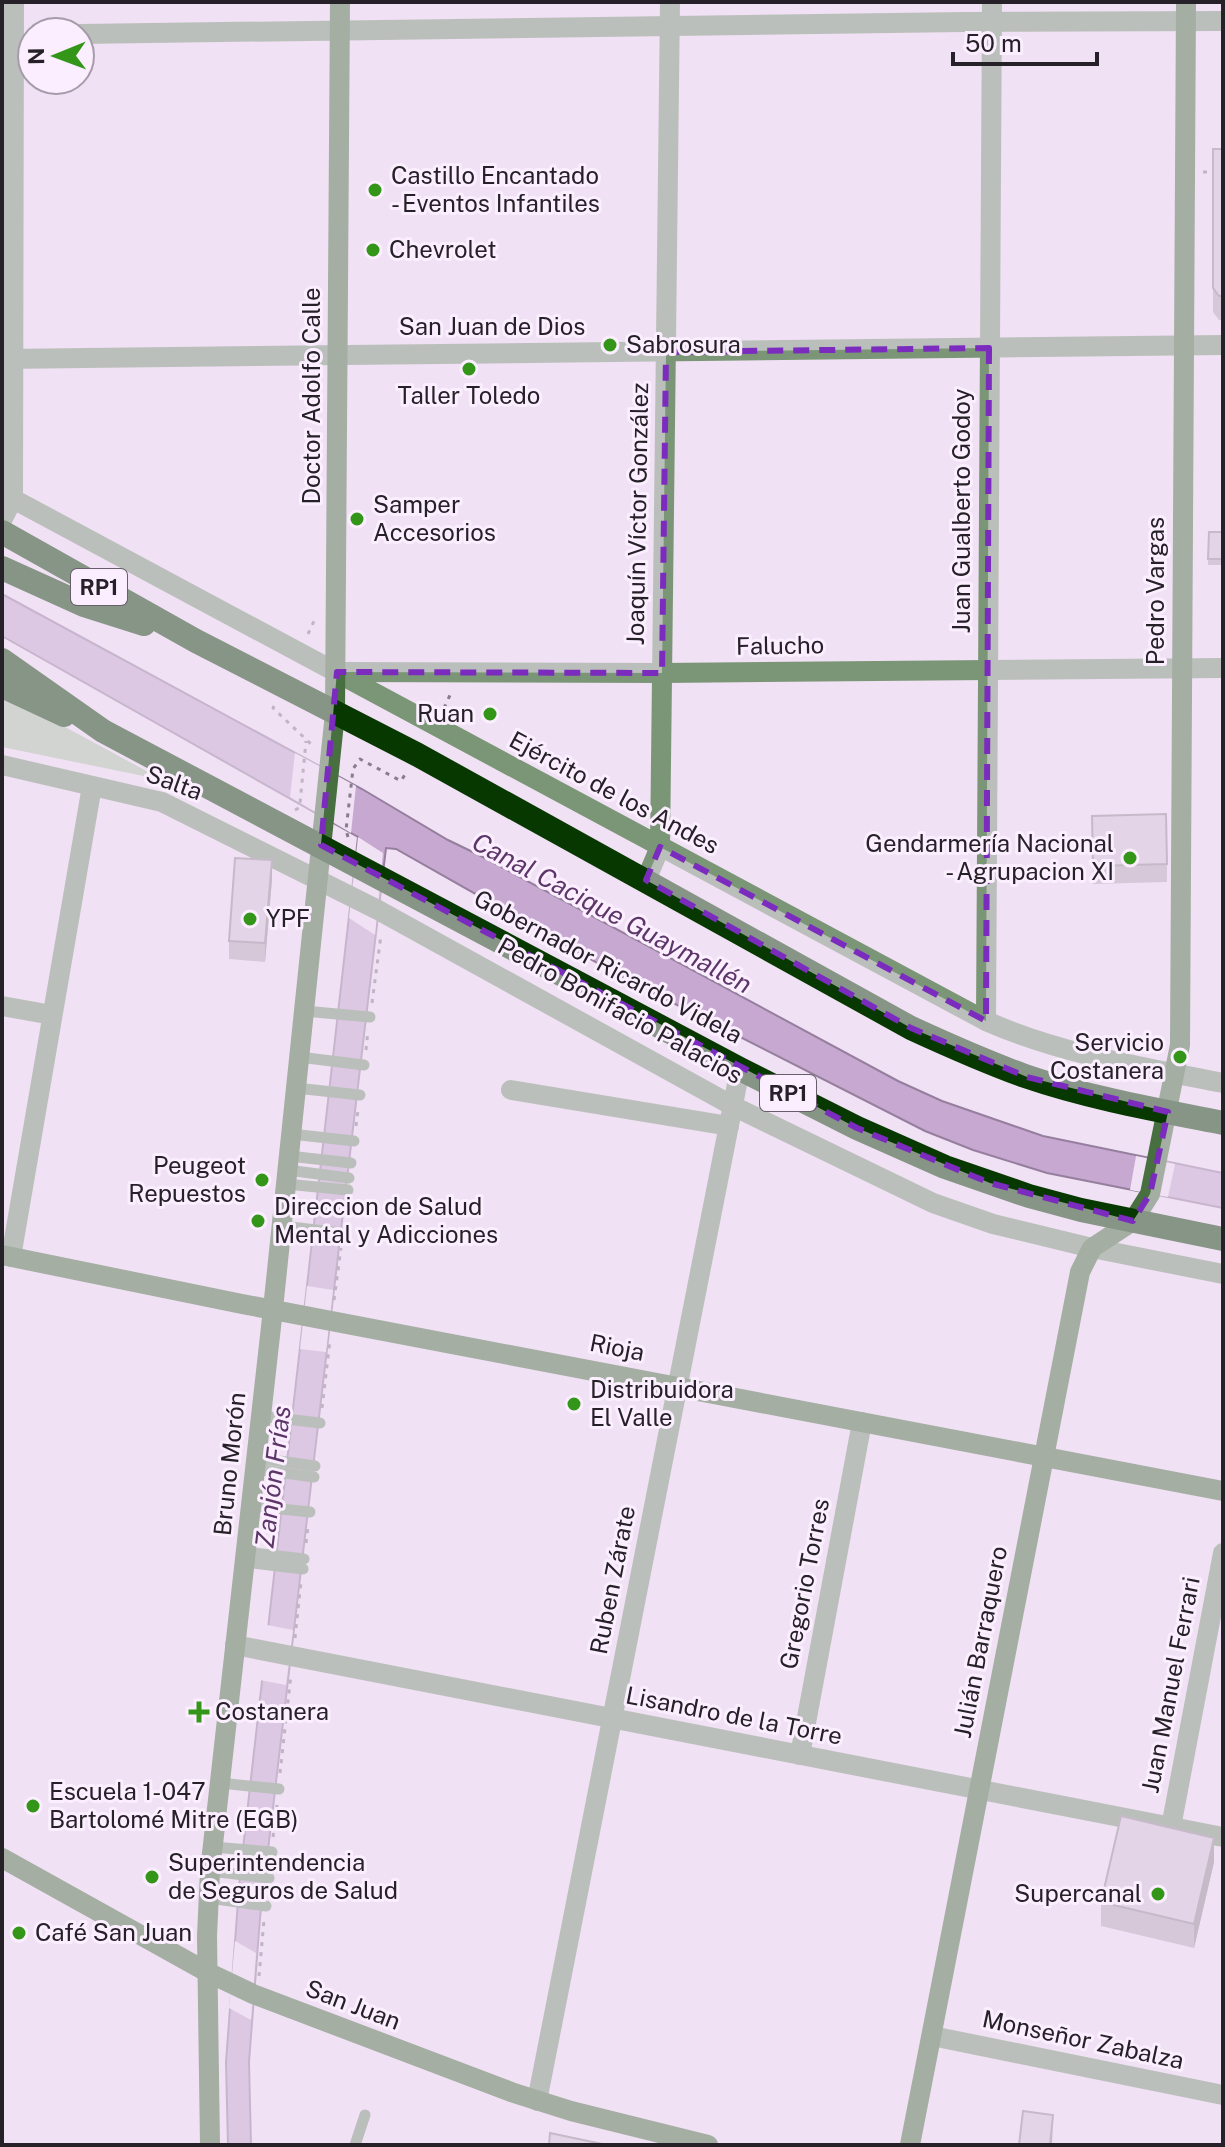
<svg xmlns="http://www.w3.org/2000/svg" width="1225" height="2147" font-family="'Public Sans',sans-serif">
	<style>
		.green { fill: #abc3a6 }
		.water { fill: #c6a8d0; stroke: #967f9e; stroke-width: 2 }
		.pier { fill: #f0e1f4 }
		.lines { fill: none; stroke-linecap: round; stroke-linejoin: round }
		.path { stroke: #887e8b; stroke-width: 3; stroke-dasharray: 4 6; stroke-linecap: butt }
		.lane { stroke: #7b9676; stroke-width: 11 }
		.street { stroke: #7b9676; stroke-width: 20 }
		.secondary { stroke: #476f40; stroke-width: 20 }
		.highway { stroke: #073800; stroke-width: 24 }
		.wall { fill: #b5a9b9 }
		.shaded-wall { fill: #938996 }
		.building { fill: #d2c4d7; stroke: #938996; stroke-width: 2 }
		.marked { fill: none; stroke: #7b2cbf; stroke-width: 6; stroke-dasharray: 16 10; stroke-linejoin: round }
		.poi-dot { fill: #339619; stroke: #fbefff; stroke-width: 3 }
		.labels { text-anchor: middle; stroke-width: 6; stroke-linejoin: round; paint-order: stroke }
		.shield { fill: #fbefff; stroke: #665e68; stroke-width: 2 }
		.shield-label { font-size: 22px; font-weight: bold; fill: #262028 }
		.poi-label { font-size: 24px; fill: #262028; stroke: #fbefff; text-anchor: start }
		.street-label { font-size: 24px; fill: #262028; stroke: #fbefff }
		.water-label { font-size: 26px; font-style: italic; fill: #5d3669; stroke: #fbefff }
	</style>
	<rect width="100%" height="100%" fill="#f0e1f4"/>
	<path class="green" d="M2 700 19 702 163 780 2 747Z"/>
	<path class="water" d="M2 594 362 789 448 840 481 856 898 1081 942 1101 1043 1136 1223 1173V1208L1047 1173 973 1150 925 1131 624 978 396 849 386 848 260 1918 249 2062 251 2145H228L226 2062 240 1875 358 837 2 636Z"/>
	<g class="pier">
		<path d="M295 753 356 786 351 833 290 797Z"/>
		<path d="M358 837 383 853 375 935 349 918Z"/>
		<path d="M1136 1156 1175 1164 1168 1197 1130 1190Z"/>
		<path d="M307 1286 333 1290 326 1352 300 1349Z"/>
		<path d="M267 1625 293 1630 286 1685 260 1680Z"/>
		<path d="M235 1941 256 1953 251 2020 229 2008Z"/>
	</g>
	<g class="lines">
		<g class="path">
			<path d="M1203 172H1223"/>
			<path d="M308 634 315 619"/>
			<path d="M274 706 273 708 312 745"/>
			<path d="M444 708 451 693"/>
			<path d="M295 810 299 808 300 803 306 741"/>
			<path d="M348 837 346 830 353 769 360 759 401 781 406 773"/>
			<path d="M372 1003 381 935"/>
			<path d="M366 1050 368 1030"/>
			<path d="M356 1126 358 1110"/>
			<path d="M334 1300 341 1248"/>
			<path d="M322 1408 330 1340"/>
			<path d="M306 1543 308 1526"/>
			<path d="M295 1638 301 1582"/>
			<path d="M280 1773 291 1674"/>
			<path d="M273 1837 277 1805"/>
			<path d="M259 1976 264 1920"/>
		</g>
		<g class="lane">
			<path d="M304 1011 370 1017"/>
			<path d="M299 1057 364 1065"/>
			<path d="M296 1088 360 1095"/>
			<path d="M291 1134 354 1141"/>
			<path d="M289 1156 351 1163"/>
			<path d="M287 1170 349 1178"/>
			<path d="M286 1184 348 1190"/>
			<path d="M284 1204 345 1211"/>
			<path d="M282 1226 342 1233"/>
			<path d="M261 1416 320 1423"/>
			<path d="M257 1458 315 1466"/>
			<path d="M255 1469 314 1477"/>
			<path d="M251 1506 310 1512"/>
			<path d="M246 1552 304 1559"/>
			<path d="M245 1562 303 1569"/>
			<path d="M220 1783 279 1789"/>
			<path d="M213 1847 272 1852"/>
			<path d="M210 1871 269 1878"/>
			<path d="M209 1898 266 1906"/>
			<path d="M355 2145 365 2115"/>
		</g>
		<g class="street">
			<path d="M80 34 964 22 1223 21"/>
			<path d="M2 359 1223 345"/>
			<path d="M2 493 986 1021C1061 1054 1142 1067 1223 1083"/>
			<path d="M2 520 13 499 14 2"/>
			<path d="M341 672 662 673 1223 668"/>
			<path d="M2 765 162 802 378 910 733 1106 933 1203 993 1224 1092 1248 1223 1274"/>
			<path d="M646 880 660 847 670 2"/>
			<path d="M2 1006 52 1015"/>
			<path d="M986 1021 992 2"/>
			<path d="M511 1090 729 1126"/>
			<path d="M11 1257 92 786"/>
			<path d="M235 1645 1223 1837"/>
			<path d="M800 1755 862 1422"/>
			<path d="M1171 1827 1223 1553"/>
			<path d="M932 2036 1223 2095"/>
			<path d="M537 2101 740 1069"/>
		</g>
		<g class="secondary">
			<path d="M2 1255 242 1304 1223 1491"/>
			<path d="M2 1858 207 1972 253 1994 514 2093 571 2111 708 2145"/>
			<path d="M210 2145 207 1936 210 1871 273 1309 335 713 340 2"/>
			<path d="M910 2145 1080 1272 1092 1248 1133 1221 1150 1194 1180 1045 1186 2"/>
		</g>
		<g class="highway">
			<path d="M2 532 196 641 418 755 911 1028C948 1045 986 1062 1025 1076 1089 1098 1157 1110 1223 1123"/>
			<path d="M2 568 84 605 144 624"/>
			<path d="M2 660 103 731 740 1069 857 1128 945 1167 1029 1196 1081 1210 1223 1239"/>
			<path d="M2 686 64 715"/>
		</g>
	</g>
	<g class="wall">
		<path d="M1213 149H1223V320H1219L1213 312Z"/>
		<path d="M1209 532H1223V565H1208Z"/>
		<path d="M1092 816 1167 864V882L1093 884Z"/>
		<path d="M272 879 265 962 229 959V941Z"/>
		<path d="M1214 1862 1194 1948 1101 1926V1902Z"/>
	</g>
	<g class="shaded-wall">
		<path d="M272 860V879L265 962V943Z"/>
		<path d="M1214 1838V1862L1194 1948V1924Z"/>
		<path d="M1053 2115 1052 2145H1050Z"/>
	</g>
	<g class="building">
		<path d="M1213 149H1223V296H1219L1213 288Z"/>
		<path d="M1209 532H1223V559H1208Z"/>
		<path d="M1166 814 1167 864 1093 866 1092 816Z"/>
		<path d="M235 858 272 860 265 943 229 941Z"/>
		<path d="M1121 1816 1214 1838 1194 1924 1101 1902Z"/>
		<path d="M1023 2111 1053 2115 1050 2145H1019Z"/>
		<path d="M550 2133 607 2145H549Z"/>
	</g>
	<path d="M0 0H1225V2147H0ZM989 348 986 1021 660 847 646 880 911 1028 1027 1077 1168 1112 1150 1194 1133 1221 990 1183 857 1128 321 845 337 672 662 673 666 352Z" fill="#f0e1f4" fill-opacity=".55" fill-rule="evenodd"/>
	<path class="marked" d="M989 348 986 1021 660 847 646 880 911 1028 1027 1077 1168 1112 1150 1194 1133 1221 990 1183 857 1128 321 845 337 672 662 673 666 352Z"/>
	<g class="poi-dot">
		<circle cx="375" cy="190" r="8"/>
		<circle cx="373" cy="250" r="8"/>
		<circle cx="610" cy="345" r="8"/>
		<circle cx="469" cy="369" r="8"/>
		<circle cx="357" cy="519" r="8"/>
		<circle cx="490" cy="714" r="8"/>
		<circle cx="1130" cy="858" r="8"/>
		<circle cx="250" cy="919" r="8"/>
		<circle cx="1180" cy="1057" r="8"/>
		<circle cx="262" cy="1180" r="8"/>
		<circle cx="258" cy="1221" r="8"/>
		<circle cx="574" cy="1404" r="8"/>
		<path d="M195 1700h8v8h8v8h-8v8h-8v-8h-8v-8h8z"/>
		<circle cx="33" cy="1806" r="8"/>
		<circle cx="152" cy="1877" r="8"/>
		<circle cx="1158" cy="1894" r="8"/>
		<circle cx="19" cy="1933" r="8"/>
	</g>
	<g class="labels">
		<g class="shield">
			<rect x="71" y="569" width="56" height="36" rx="6"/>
			<rect x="760" y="1075" width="56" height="36" rx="6"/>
		</g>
		<g class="shield-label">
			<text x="99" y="595">RP1</text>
			<text x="788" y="1101">RP1</text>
		</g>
		<g class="poi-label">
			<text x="391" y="184">Castillo Encantado<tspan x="391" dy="28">- Eventos Infantiles</tspan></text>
			<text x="389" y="258">Chevrolet</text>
			<text x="626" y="353">Sabrosura</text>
			<text x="469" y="404" text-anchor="middle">Taller Toledo</text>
			<text x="373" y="513">Samper<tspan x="373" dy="28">Accesorios</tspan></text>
			<text x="474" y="722" text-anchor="end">Ruan</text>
			<text x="1114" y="852" text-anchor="end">Gendarmería Nacional<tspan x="1114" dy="28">- Agrupacion XI</tspan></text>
			<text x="266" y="927">YPF</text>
			<text x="1164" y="1051" text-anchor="end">Servicio<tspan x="1164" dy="28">Costanera</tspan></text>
			<text x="246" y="1174" text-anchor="end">Peugeot<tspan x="246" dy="28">Repuestos</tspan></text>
			<text x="274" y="1215">Direccion de Salud<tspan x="274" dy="28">Mental y Adicciones</tspan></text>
			<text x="590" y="1398">Distribuidora<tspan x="590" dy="28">El Valle</tspan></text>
			<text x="215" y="1720">Costanera</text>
			<text x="49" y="1800">Escuela 1-047<tspan x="49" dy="28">Bartolomé Mitre (EGB)</tspan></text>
			<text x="168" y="1871">Superintendencia<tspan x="168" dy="28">de Seguros de Salud</tspan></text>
			<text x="1142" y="1902" text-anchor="end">Supercanal</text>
			<text x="35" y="1941">Café San Juan</text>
		</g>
		<g class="street-label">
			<text x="492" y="335">San Juan de Dios</text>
			<text transform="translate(312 396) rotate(-90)" y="8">Doctor Adolfo Calle</text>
			<text transform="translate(962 511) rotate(-90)" y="8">Juan Gualberto Godoy</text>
			<text transform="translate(638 514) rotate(-89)" y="8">Joaquín Víctor González</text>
			<text transform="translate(1156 591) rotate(-90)" y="8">Pedro Vargas</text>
			<text transform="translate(780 646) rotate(-1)" y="8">Falucho</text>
			<text transform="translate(174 783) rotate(20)" y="8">Salta</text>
			<text transform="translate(614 793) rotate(28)" y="8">Ejército de los Andes</text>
			<text transform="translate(608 967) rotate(28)" y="8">Gobernador Ricardo Videla</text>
			<text transform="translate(620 1011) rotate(29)" y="8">Pedro Bonifacio Palacios</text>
			<text transform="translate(617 1348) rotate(11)" y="8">Rioja</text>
			<text transform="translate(230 1464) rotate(-84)" y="8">Bruno Morón</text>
			<text transform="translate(613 1580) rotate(-79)" y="8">Ruben Zárate</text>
			<text transform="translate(805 1584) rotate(-79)" y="8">Gregorio Torres</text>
			<text transform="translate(981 1642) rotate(-79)" y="8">Julián Barraquero</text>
			<text transform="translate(1171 1685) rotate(-79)" y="8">Juan Manuel Ferrari</text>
			<text transform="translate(734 1716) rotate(11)" y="8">Lisandro de la Torre</text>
			<text transform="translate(353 2005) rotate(21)" y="8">San Juan</text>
			<text transform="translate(1083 2040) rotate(12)" y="8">Monseñor Zabalza</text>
		</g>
		<g class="water-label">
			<text transform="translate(612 913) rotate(28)" y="9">Canal Cacique Guaymallén</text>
			<text transform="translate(273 1477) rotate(-83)" y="9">Zanjón Frías</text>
		</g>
	</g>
	<rect width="1225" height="2147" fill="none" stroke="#262028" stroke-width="8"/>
	<g transform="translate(56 56) rotate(269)"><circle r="38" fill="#fbefff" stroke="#a69ca9" stroke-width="2"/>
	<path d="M0-6L14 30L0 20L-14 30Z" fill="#339619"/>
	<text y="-12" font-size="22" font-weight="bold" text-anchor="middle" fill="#262028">N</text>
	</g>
	<path d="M953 52v12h144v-12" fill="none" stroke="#262028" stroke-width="4"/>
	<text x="965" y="52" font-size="24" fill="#262028" stroke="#fbefff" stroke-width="6" paint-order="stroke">50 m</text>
</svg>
